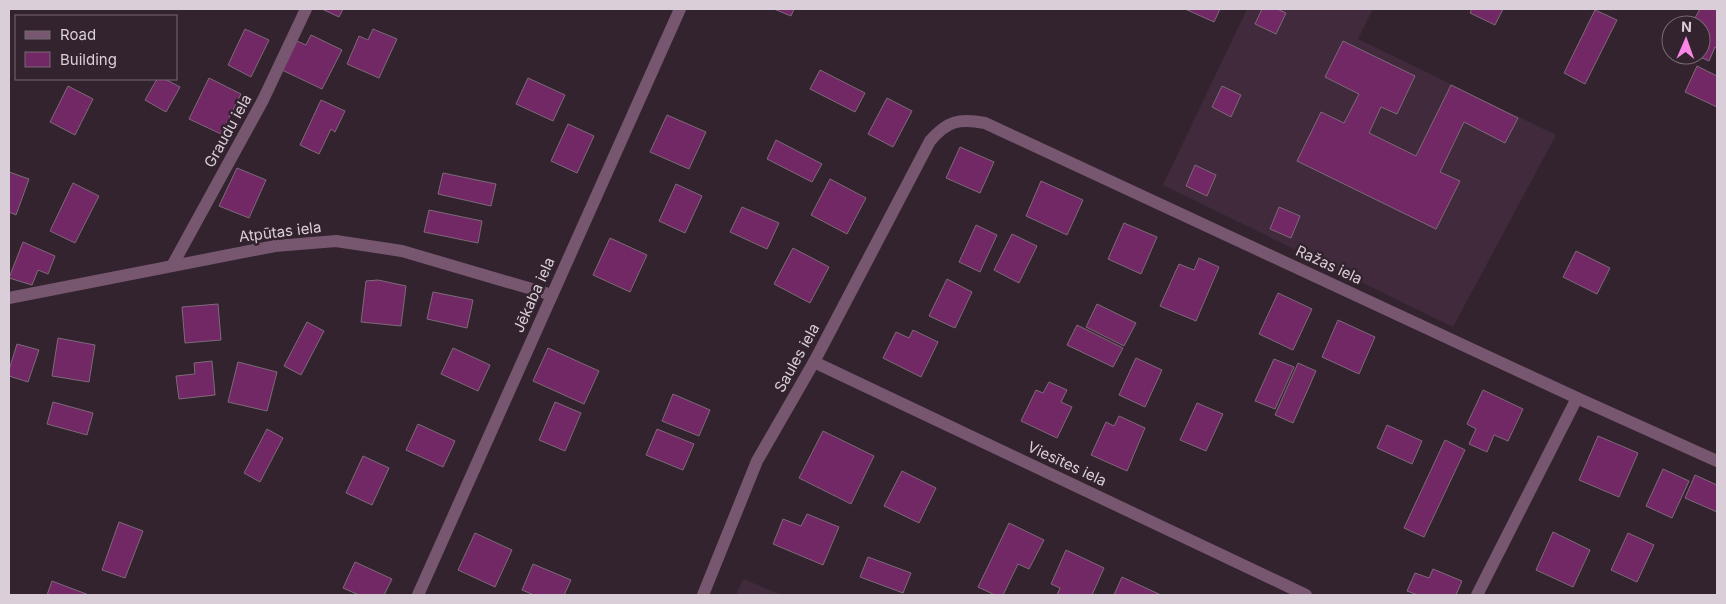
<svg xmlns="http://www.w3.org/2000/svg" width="1726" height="604" font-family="Inter,sans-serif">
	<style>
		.built { fill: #402a3b }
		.building { fill: #712865; stroke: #7d6a78 }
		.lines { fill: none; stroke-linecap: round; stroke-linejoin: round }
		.minor { stroke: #77566f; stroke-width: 12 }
		.labels { text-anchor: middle; stroke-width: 5; stroke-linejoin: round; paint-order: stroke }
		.street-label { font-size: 15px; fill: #dacfd8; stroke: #33232f }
	</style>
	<rect width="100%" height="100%" fill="#33232f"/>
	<g class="built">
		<path d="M1247 9H1373L1358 39 1556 135 1453 327 1163 185Z"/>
		<path d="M743 579 782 595H736Z"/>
	</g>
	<g class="building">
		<path d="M322 9H343L339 17Z"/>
		<path d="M774 9H794L791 16Z"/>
		<path d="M1185 9H1220L1214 22Z"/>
		<path d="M1262 9H1277L1286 13 1276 34 1255 24Z"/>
		<path d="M1472 9H1503L1495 25 1470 13Z"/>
		<path d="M1700 9H1714L1717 10V48L1715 47 1709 61 1696 55H1701V25H1691Z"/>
		<path d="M1595 10 1617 20 1585 84 1564 73Z"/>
		<path d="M245 29 269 40 251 77 228 65Z"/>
		<path d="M373 29 397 39 379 78 347 64 359 36 368 40Z"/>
		<path d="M311 35 342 50 322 89 282 70 297 41 306 45Z"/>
		<path d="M1343 41 1415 76 1397 114 1381 107 1369 133 1416 156 1451 85 1518 118 1505 143 1464 122 1440 172 1460 181 1436 229 1297 161 1321 112 1344 123 1359 94 1325 77Z"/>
		<path d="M1697 66 1717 76V107L1685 92Z"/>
		<path d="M820 70 865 93 855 112 810 89Z"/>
		<path d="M209 78 241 94 221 134 189 119Z"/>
		<path d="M528 78 565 95 553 121 516 104Z"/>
		<path d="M157 79H165L180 87 166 112 145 100Z"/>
		<path d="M68 86 93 99 75 135 50 122Z"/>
		<path d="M1222 86 1241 95 1231 117 1212 107Z"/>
		<path d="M887 98 912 111 893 147 868 134Z"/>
		<path d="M321 100 345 111 335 132 331 129 319 154 300 145Z"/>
		<path d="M667 115 706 132 689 169 650 152Z"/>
		<path d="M568 124 594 136 577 173 551 161Z"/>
		<path d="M776 140 822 164 812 182 767 159Z"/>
		<path d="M960 147 994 162 980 193 946 178Z"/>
		<path d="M1195 165 1216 175 1207 196 1186 186Z"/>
		<path d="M237 168 266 180 249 218 219 206Z"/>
		<path d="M9 172 29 179 16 215 9 212Z"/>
		<path d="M443 173 496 184 491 206 438 194Z"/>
		<path d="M830 179 866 198 847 234 811 215Z"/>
		<path d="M1041 181 1083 200 1067 235 1026 216Z"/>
		<path d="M73 183 99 196 75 243 50 231Z"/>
		<path d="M676 184 702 196 685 233 659 221Z"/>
		<path d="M742 207 779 223 767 249 730 232Z"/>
		<path d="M1279 207 1300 216 1291 238 1270 229Z"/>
		<path d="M429 210 482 221 478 243 424 232Z"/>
		<path d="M1124 223 1157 237 1141 274 1108 259Z"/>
		<path d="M976 225 997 235 980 272 959 262Z"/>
		<path d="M1012 234 1037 246 1019 283 994 270Z"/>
		<path d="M610 238 647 255 630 292 593 275Z"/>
		<path d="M23 242 55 256 48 274 38 270 32 285 9 278Z"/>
		<path d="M793 248 829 267 810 303 774 284Z"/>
		<path d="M1576 251 1610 268 1597 294 1563 277Z"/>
		<path d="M1199 258 1219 267 1196 321 1160 306 1179 264 1194 270Z"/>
		<path d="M947 279 972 292 955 328 929 316Z"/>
		<path d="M378 280 406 286 401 326 361 322 366 281Z"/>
		<path d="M433 292 473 300 467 328 427 319Z"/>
		<path d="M1278 293 1312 309 1293 350 1259 334Z"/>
		<path d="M218 304 221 340 185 343 182 307Z"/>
		<path d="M1097 304 1136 323 1124 346 1086 327Z"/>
		<path d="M1338 320 1375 337 1359 374 1322 357Z"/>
		<path d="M307 322 324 331 301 375 284 366Z"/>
		<path d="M1077 325 1123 348 1113 367 1067 345Z"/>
		<path d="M913 330 938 342 921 377 883 358 896 332 909 338Z"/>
		<path d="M58 338 95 345 89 382 52 376Z"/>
		<path d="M17 344 39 350 28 382 9 376V370Z"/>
		<path d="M453 348 490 365 478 391 441 374Z"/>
		<path d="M548 348 599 371 584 404 533 381Z"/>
		<path d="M1136 358 1162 370 1145 407 1119 395Z"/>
		<path d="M1274 359 1294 367 1275 409 1255 401Z"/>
		<path d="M212 361 215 395 179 399 176 376 195 374 194 363Z"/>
		<path d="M238 362 277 372 267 411 228 402Z"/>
		<path d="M1298 363 1316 371 1293 423 1275 415Z"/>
		<path d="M1049 382 1067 390 1061 402 1072 407 1057 438 1021 421 1036 390 1043 393Z"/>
		<path d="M1483 390 1523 409 1508 441 1494 435 1487 452 1469 444 1476 429 1467 424Z"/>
		<path d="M673 394 710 410 699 436 662 421Z"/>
		<path d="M53 402 93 413 87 435 47 424Z"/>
		<path d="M555 402 581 413 565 451 539 440Z"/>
		<path d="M1197 403 1223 414 1206 451 1180 440Z"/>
		<path d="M1119 416 1145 428 1127 471 1091 455 1106 422 1114 426Z"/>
		<path d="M418 424 455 441 443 467 406 450Z"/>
		<path d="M1387 425 1422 441 1412 464 1377 448Z"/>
		<path d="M267 429 283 438 260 482 244 473Z"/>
		<path d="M657 429 694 444 683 470 646 455Z"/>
		<path d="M823 431 874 456 851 504 799 478Z"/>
		<path d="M1598 436 1638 453 1619 497 1579 480Z"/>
		<path d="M1445 440 1465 450 1424 537 1404 528Z"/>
		<path d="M363 456 389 468 372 505 346 493Z"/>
		<path d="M1663 469 1689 481 1672 518 1646 506Z"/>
		<path d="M902 471 936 488 919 523 884 506Z"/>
		<path d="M1695 475 1717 485V512L1685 498Z"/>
		<path d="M807 514 839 527 823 565 773 544 783 519 801 526Z"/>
		<path d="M119 522 143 531 125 578 102 570Z"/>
		<path d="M1009 523 1044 540 1029 569 1018 564 1003 595H995L978 587Z"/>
		<path d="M1553 532 1590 550 1573 587 1536 570Z"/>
		<path d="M475 533 512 550 495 587 458 570Z"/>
		<path d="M1628 533 1654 545 1637 582 1611 570Z"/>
		<path d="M1066 550 1104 568 1092 595H1057L1060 588 1051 584Z"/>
		<path d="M868 557 911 573 903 593 860 577Z"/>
		<path d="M355 562 392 579 384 595H359L343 588Z"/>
		<path d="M533 564 571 580 564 595H534L522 590Z"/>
		<path d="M1433 569 1462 581 1456 595H1418L1407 591 1415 573 1429 578Z"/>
		<path d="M1122 577 1161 595H1114Z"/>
		<path d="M52 581 89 595H47Z"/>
	</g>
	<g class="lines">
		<g class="minor">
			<path d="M172 266 263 100 306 9"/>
			<path d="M9 298 275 246 336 241 402 251 552 295"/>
			<path d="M814 362 1306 595"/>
			<path d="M418 595 680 9"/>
			<path d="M703 595 757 461 814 362 930 141C947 121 959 118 985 123L1577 398 1717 461"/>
			<path d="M1477 595 1577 398"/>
		</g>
	</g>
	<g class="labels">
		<g class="street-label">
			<text transform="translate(228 131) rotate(-61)" y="5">Graudu iela</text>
			<text transform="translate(280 232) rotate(-7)" y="5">Atpūtas iela</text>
			<text transform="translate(1329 265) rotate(25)" y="5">Ražas iela</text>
			<text transform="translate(534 295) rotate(-66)" y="5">Jēkaba iela</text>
			<text transform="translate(797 358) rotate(-61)" y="5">Saules iela</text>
			<text transform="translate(1067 464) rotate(25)" y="5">Viesītes iela</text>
		</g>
	</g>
	<rect width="1726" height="604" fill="none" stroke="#dacfd8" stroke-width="20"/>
	<rect x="15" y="15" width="162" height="65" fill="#33232f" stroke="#766873"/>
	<rect x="25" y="31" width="25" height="8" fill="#77566f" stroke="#766873"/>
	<text x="60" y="40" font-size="15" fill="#dacfd8">Road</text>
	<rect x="25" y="52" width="25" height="15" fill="#712865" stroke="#766873"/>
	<text x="60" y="65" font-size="15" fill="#dacfd8">Building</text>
	<g transform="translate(1686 40) rotate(2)"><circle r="24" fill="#33232f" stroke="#766873"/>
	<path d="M0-4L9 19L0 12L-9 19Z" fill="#fb86e5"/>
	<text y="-8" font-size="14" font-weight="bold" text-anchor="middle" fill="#dacfd8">N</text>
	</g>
</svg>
